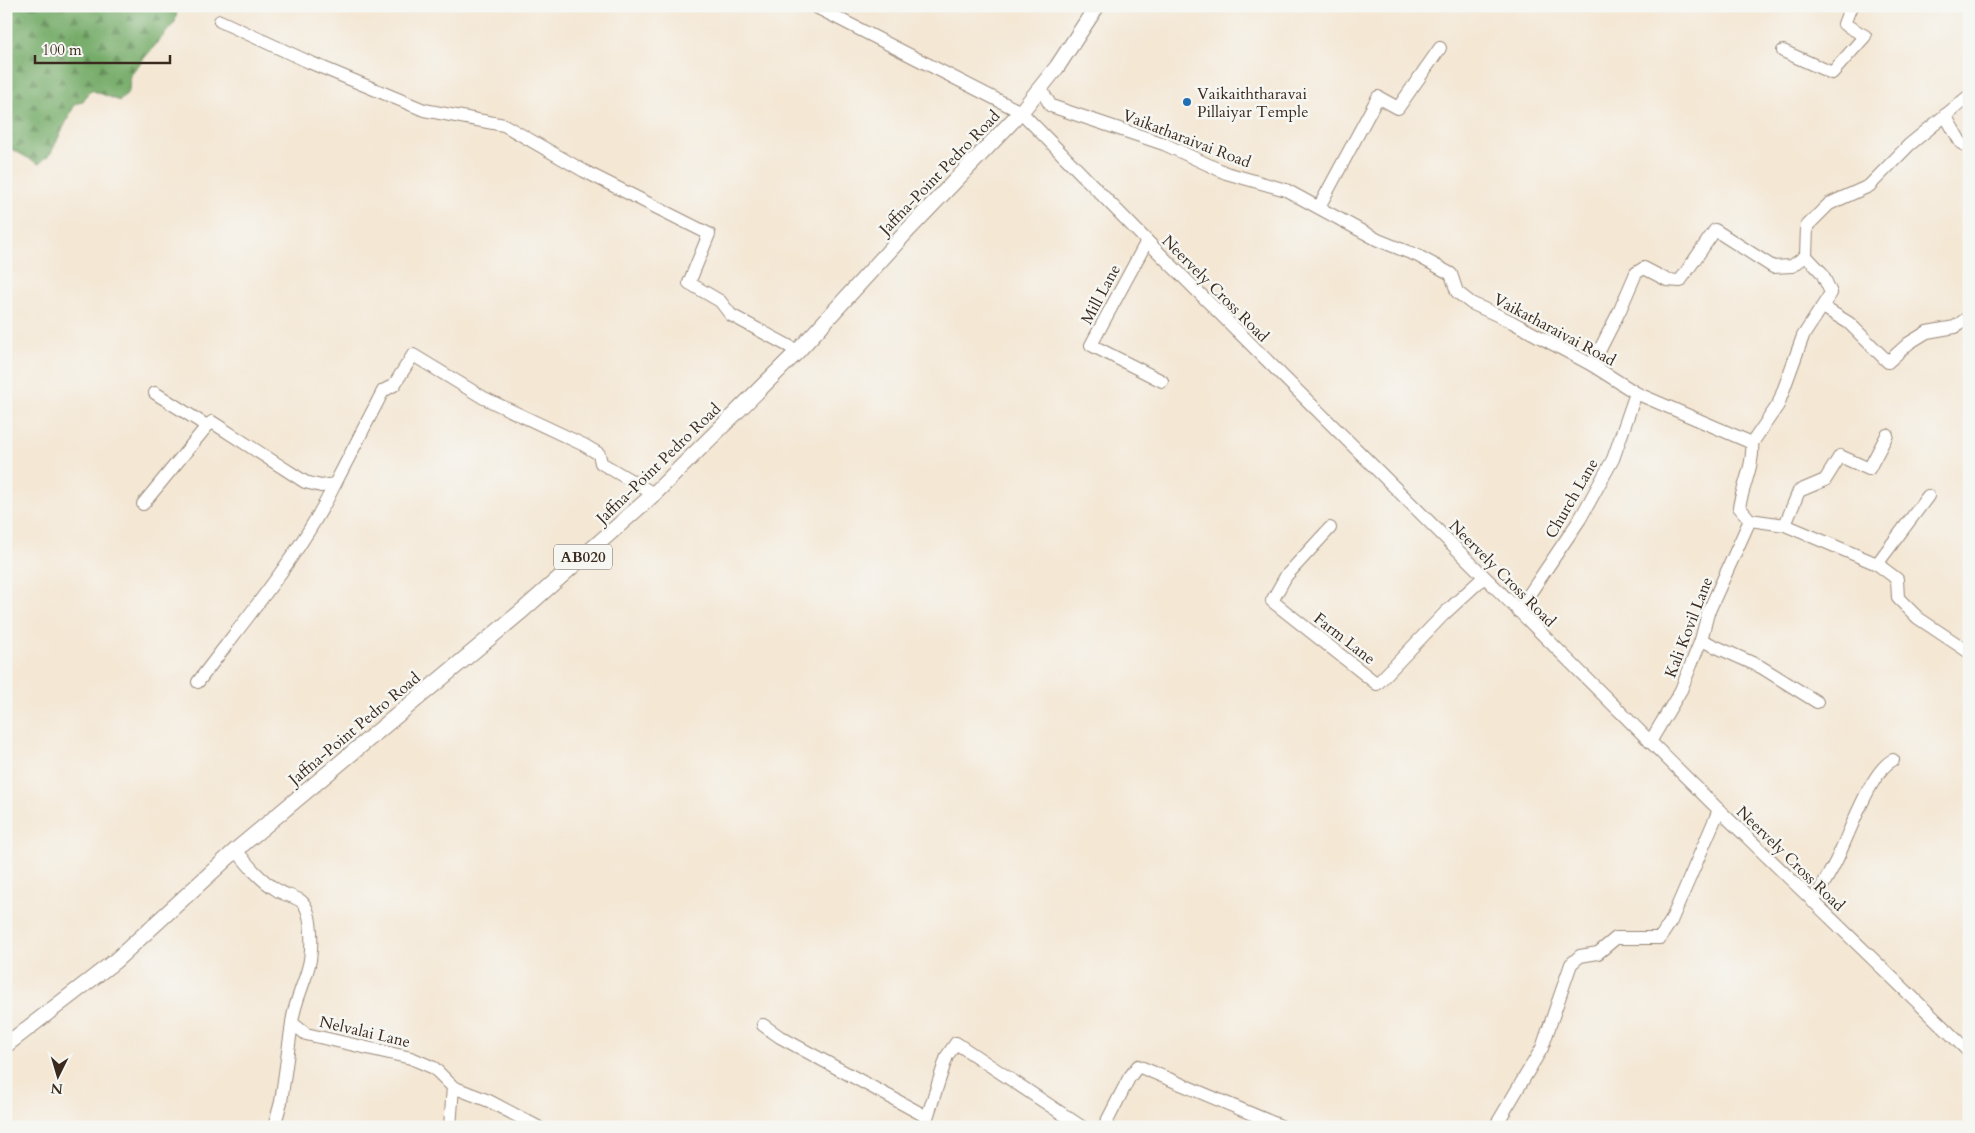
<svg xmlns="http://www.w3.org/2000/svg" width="1975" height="1133" font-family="Cardo,serif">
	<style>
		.forest { fill: url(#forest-firs); stroke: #586a43 }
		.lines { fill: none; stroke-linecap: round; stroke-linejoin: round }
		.minor-casing { stroke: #988879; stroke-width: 14 }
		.major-casing { stroke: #988879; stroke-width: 17 }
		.minor { stroke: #fff; stroke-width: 12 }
		.major { stroke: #fff; stroke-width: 15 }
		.poi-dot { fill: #1f6fb2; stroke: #f6f6f2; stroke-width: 2 }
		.labels { text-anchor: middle; stroke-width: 5; stroke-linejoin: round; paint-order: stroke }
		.shield { fill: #f6f6f2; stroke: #73675e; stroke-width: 1 }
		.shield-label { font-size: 15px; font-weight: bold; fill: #3b2a1e }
		.poi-label { font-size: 16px; fill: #3b2a1e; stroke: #f6f6f2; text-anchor: start }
		.street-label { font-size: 16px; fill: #3b2a1e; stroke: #f6f6f2 }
	</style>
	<defs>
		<pattern id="forest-firs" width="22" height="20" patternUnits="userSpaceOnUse" patternTransform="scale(1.25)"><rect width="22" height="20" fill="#74ab68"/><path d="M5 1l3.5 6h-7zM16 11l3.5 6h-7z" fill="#608b55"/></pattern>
	</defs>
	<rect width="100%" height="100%" fill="#f6f6f2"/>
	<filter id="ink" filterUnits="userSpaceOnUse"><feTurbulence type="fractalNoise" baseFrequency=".02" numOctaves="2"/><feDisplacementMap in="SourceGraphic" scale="10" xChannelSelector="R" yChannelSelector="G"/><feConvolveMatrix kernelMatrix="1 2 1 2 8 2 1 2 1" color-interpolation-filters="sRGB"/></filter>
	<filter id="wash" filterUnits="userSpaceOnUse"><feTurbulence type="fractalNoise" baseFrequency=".0096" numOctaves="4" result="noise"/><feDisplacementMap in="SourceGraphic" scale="20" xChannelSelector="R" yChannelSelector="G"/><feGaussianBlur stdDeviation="1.12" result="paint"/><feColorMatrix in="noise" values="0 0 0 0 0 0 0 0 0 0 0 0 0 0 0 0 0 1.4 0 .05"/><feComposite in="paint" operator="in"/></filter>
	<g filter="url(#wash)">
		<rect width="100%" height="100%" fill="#f4e7d4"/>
		<path class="forest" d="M6 6H178L175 22 130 75 129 91 120 101 91 90 82 102 75 104 51 153 39 164 6 146Z"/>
	</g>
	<g filter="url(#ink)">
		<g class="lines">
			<defs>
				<g id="minor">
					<path d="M814 6 1021 112 1147 241 1719 810 1969 1052"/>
					<path d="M220 21 309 62 424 110 504 125 584 171 709 234 689 283 720 301 731 315 798 351"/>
					<path d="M1783 51 1832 73 1865 36 1844 24 1851 6"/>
					<path d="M1040 88 1051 106 1164 144 1226 173 1286 190 1378 240 1418 256 1451 274 1457 292 1471 303 1512 322 1592 365 1636 393 1752 443C1754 465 1743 485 1739 507L1750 520 1785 525 1877 564 1897 579 1898 598 1918 618 1969 652"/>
					<path d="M1945 115 1961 143 1969 147"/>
					<path d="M1319 207 1378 97 1398 108 1440 48"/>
					<path d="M1147 241 1091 345 1162 381"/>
					<path d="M1823 307 1849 323 1888 362 1909 343 1927 332 1955 327 1969 317"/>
					<path d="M1592 365 1620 310 1636 273 1644 268 1667 280 1680 281 1715 230 1773 267 1792 266 1806 256"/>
					<path d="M155 393 207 426 212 422 305 482 321 486 335 484 383 391 394 385 413 355 484 398 584 445 599 454 601 463 654 494"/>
					<path d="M1752 443 1778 405 1803 336 1831 293 1822 273 1806 256 1807 226 1829 204 1869 186 1909 145 1969 96"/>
					<path d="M143 504 207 426"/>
					<path d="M1785 525 1799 491 1825 480 1840 456 1869 469 1887 435"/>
					<path d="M1330 528 1286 576 1272 601 1377 684 1444 614 1484 577"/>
					<path d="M1877 564 1928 496"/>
					<path d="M1518 611 1580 519 1613 459 1636 393"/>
					<path d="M1701 640 1761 667 1817 702"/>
					<path d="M198 682C246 618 300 555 335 484"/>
					<path d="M1650 742 1681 690 1701 640 1708 613 1750 520"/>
					<path d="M236 850C248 865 260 880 277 890 284 895 294 896 301 901 313 910 312 946 310 960 306 982 294 1001 292 1023L306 1034 411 1058 434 1068 453 1087 489 1101 538 1127"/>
					<path d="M1813 902C1821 888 1829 875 1836 861 1848 837 1871 770 1893 760"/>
					<path d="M763 1025 780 1037 927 1117"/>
					<path d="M274 1127 281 1102 292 1023"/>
					<path d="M450 1127 453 1087"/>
					<path d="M924 1127 947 1056 956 1043 1082 1127"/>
					<path d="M1104 1127 1129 1078 1138 1066 1283 1127"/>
					<path d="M1495 1127 1542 1048 1571 964 1580 956 1598 953 1616 938H1660L1671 921 1719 810"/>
				</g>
				<path id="major" d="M6 1045 115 961 236 850 523 610 654 494 798 351 909 229 1021 112 1057 67 1097 6"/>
			</defs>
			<use href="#minor" class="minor-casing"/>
			<use href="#major" class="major-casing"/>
			<use href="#minor" class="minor"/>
			<use href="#major" class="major"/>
		</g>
	</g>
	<circle class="poi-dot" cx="1187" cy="102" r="5"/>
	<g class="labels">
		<rect class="shield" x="554" y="544.5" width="58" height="25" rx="4"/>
		<g class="shield-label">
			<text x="583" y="562">AB020</text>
		</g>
		<g class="poi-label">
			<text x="1197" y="99">Vaikaiththaravai<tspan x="1197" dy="18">Pillaiyar Temple</tspan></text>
		</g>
		<g class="street-label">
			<text transform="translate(1187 138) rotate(21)" y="6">Vaikatharaivai Road</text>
			<text transform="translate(939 172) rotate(-46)" y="6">Jaffna-Point Pedro Road</text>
			<text transform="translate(1216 288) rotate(45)" y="6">Neervely Cross Road</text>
			<text transform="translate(1100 294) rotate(-62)" y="6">Mill Lane</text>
			<text transform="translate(1555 329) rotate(28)" y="6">Vaikatharaivai Road</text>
			<text transform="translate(658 463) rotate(-44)" y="6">Jaffna-Point Pedro Road</text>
			<text transform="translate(1571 498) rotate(-60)" y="6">Church Lane</text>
			<text transform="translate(1503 573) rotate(45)" y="6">Neervely Cross Road</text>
			<text transform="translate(1688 627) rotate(-69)" y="6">Kali Kovil Lane</text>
			<text transform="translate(1345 638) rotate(38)" y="6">Farm Lane</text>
			<text transform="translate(354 728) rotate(-40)" y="6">Jaffna-Point Pedro Road</text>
			<text transform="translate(1791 858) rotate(44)" y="6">Neervely Cross Road</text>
			<text transform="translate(365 1031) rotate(13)" y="6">Nelvalai Lane</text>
		</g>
	</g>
	<rect width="1975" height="1133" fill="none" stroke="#f6f6f2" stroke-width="25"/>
	<g transform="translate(58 1076) rotate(185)" stroke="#f6f6f2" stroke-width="4" paint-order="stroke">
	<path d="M0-4L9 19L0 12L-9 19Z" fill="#3b2a1e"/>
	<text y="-8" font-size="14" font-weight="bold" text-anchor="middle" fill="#3b2a1e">N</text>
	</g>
	<path d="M35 55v8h135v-8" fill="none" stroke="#3b2a1e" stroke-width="2.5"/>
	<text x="42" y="55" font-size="15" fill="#3b2a1e" stroke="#f6f6f2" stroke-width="4" paint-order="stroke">100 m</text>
</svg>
